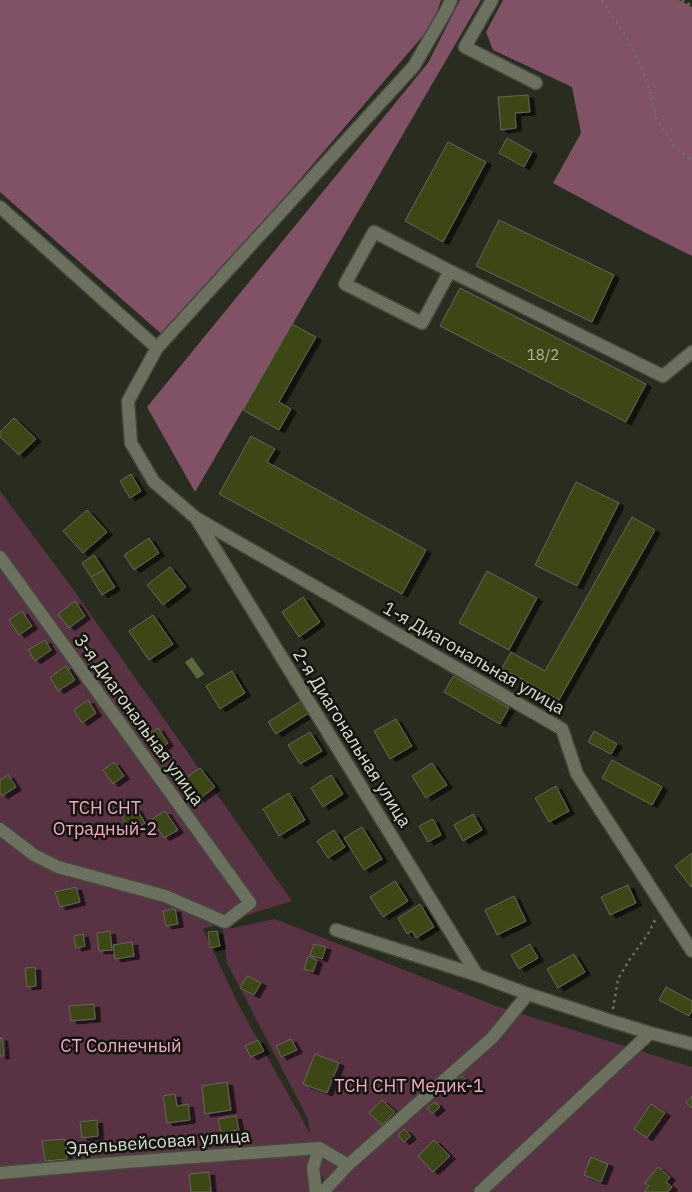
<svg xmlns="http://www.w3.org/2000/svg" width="692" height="1192" font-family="'IBM Plex Sans',sans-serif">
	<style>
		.green { fill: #593243 }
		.forest { fill: #815166 }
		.water { fill: #5d693a }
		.building { fill: #3c4618; stroke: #636858; filter: url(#shadow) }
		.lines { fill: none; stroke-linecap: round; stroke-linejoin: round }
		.minor-casing { stroke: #46493d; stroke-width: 15 }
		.path { stroke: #6c7063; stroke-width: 2.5; stroke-dasharray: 2.5 4; stroke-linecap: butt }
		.minor { stroke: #6b705f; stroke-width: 12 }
		.labels { text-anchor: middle; stroke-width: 5; stroke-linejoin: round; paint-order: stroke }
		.number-label { font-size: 15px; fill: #b2b6a4 }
		.street-label { font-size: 18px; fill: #d9dcd3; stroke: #13150e }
		.park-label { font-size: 18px; fill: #f5a8c9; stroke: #13150e }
	</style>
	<defs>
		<filter id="shadow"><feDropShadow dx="5.5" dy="3" stdDeviation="0" flood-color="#0009"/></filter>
	</defs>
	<rect width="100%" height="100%" fill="#292d1f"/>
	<path class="green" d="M0 491 70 585 292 901 203 929 239 1006 311 1135 307 1117 227 963 223 930 275 919 496 1006 692 1067V1192H327L318 1159 321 1192H0Z"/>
	<g class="forest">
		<path d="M0 0H441L433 24 165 337 0 192Z"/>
		<path d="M460 0H481L195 492 147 407 428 63Z"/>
		<path d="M503 0H679L692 7V256L636 228 553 183 581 133 572 87 493 50 486 32Z"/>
	</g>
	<path class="water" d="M192 657 204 674 197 679 185 662Z"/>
	<g class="building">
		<path d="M528 95 530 112 515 113 516 128 501 130 498 97Z"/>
		<path d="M507 138 532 152 524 167 499 153Z"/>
		<path d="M448 142 486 162 443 242 405 221Z"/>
		<path d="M499 220 614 275 592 322 476 266Z"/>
		<path d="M460 288 646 384 626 422 440 326Z"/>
		<path d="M292 324 316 337 279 402 291 409 279 430 243 410Z"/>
		<path d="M14 418 36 439 19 455 0 437V432Z"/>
		<path d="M251 436 275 449 267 462 426 550 402 594 219 494Z"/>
		<path d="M131 474 141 491 130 498 120 481Z"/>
		<path d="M576 482 619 503 577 586 535 565Z"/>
		<path d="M87 510 107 532 83 553 63 531Z"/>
		<path d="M632 517 655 530 559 700 502 668 511 652 545 671Z"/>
		<path d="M149 538 159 553 134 570 124 555Z"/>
		<path d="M94 555 104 570 91 577 82 563Z"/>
		<path d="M170 567 186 587 163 605 147 585Z"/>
		<path d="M104 570 115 587 102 595 91 577Z"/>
		<path d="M487 571 537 598 509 650 459 623Z"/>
		<path d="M303 597 320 622 299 637 282 612Z"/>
		<path d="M75 601 85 616 69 628 58 614Z"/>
		<path d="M22 611 32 626 19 635 9 620Z"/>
		<path d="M153 615 173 644 149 660 129 631Z"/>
		<path d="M45 640 51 650 35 661 28 650Z"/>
		<path d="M66 666 75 680 58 691 50 677Z"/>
		<path d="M232 671 245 693 220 709 206 686Z"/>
		<path d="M453 676 509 708 500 724 444 692Z"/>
		<path d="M88 700 96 713 82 723 74 710Z"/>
		<path d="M301 701 309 713 276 734 268 722Z"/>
		<path d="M396 719 412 746 390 759 374 731Z"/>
		<path d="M158 728 168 743 158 751 147 736Z"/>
		<path d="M594 731 617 744 611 754 588 742Z"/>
		<path d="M310 732 322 751 300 764 288 745Z"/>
		<path d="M612 760 662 787 652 805 602 778Z"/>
		<path d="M114 762 124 776 113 784 103 770Z"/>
		<path d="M432 763 447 785 426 798 412 776Z"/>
		<path d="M200 768 215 787 199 799 184 779Z"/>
		<path d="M8 775 16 787 2 796 0 792V780Z"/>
		<path d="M331 775 343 794 323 807 311 788Z"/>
		<path d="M556 786 569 811 549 822 535 798Z"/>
		<path d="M289 793 305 820 279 836 263 809Z"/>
		<path d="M136 808 145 823 132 832 122 817Z"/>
		<path d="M165 811 178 830 164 838 152 819Z"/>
		<path d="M473 814 482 830 463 841 454 825Z"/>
		<path d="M433 819 441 835 428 842 419 826Z"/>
		<path d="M362 827 382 859 364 870 344 838Z"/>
		<path d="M334 830 345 847 328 858 317 841Z"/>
		<path d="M692 853V886L691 887 675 866Z"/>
		<path d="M395 881 408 901 383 917 370 897Z"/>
		<path d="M628 885 636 903 610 915 601 897Z"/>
		<path d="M76 887 80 902 60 907 55 892Z"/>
		<path d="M514 896 526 921 497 935 485 910Z"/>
		<path d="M420 904 434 927 416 938 412 931 407 934 398 918Z"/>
		<path d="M175 909 178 924 166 926 163 911Z"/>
		<path d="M110 931 112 950 99 951 97 933Z"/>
		<path d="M217 931 220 946 210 948 208 932Z"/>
		<path d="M83 934 85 946 76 948 74 936Z"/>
		<path d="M132 942 134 956 115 959 113 945Z"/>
		<path d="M314 944 326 947 322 959 310 955Z"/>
		<path d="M530 944 538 958 519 969 511 955Z"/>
		<path d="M574 954 585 972 558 988 547 969Z"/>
		<path d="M308 956 317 960 313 972 304 969Z"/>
		<path d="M35 967 36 986 27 987 25 968Z"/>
		<path d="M247 976 261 983 254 995 240 988Z"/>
		<path d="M666 987 692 1001V1011L689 1016 659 1000Z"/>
		<path d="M94 1004 95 1019 71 1021 69 1006Z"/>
		<path d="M0 1038H2L4 1056H0Z"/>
		<path d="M291 1039 297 1050 281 1057 276 1046Z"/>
		<path d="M258 1040 264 1051 251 1057 245 1046Z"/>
		<path d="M315 1054 339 1063 327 1093 303 1084Z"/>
		<path d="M462 1076 469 1083 459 1092 453 1084Z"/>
		<path d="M227 1082 231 1110 205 1114 202 1086Z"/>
		<path d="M175 1094 177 1106 188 1104 190 1120 167 1123 163 1096Z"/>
		<path d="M692 1096V1108L686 1103Z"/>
		<path d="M382 1100 395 1112 382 1125 369 1113Z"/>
		<path d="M435 1102 440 1107 432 1114 427 1108Z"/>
		<path d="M651 1104 665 1113 647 1138 634 1129Z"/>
		<path d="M236 1116 239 1130 221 1133 218 1119Z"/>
		<path d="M97 1120 98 1136 82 1138 80 1122Z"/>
		<path d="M404 1129 411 1136 404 1142 398 1135Z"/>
		<path d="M65 1139 67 1159 45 1161 42 1141Z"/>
		<path d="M434 1140 450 1156 433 1172 418 1156Z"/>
		<path d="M591 1157 608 1164 601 1182 584 1175Z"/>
		<path d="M658 1167 670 1177 666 1182 672 1187 668 1192H644L649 1186 645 1183Z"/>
		<path d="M209 1172 211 1192H191L189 1174Z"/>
	</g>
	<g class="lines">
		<defs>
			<g id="minor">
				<path d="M451 0 447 9 414 66 157 348 128 401 131 443 154 482 196 518 562 729 577 774 692 951"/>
				<path d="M492 0 465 47 536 83"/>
				<path d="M0 207 157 348"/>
				<path d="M450 271 422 323 345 284 374 232 450 271 663 376 692 352"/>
				<path d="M196 518 477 975"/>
				<path d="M0 557 250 903 225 922 165 896 58 867 34 855 0 829"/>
				<path d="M336 930 477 975 528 994 611 1021 650 1033 692 1044"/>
				<path d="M0 1173 126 1162 319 1148 348 1165"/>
				<path d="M316 1192 313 1168 319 1148"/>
				<path d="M323 1192 348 1165 492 1038 528 994"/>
				<path d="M480 1192 650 1033"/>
			</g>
		</defs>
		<use href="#minor" class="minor-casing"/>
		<g class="path">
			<path d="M602 0 632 46 647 82 656 118 674 146 692 161"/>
			<path d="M682 0 692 6"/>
			<path d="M613 1009 618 979 630 959 648 934 656 918"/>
		</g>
		<use href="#minor" class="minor"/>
	</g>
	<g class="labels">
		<g class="number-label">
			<text x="543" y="360">18/2</text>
		</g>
		<g class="street-label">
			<text transform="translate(474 658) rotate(30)" y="6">1-я Диагональная улица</text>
			<text transform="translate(139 720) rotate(54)" y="6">3-я Диагональная улица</text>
			<text transform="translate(352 738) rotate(58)" y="6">2-я Диагональная улица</text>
			<text transform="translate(158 1142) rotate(-4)" y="6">Эдельвейсовая улица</text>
		</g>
		<g class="park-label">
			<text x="105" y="814">ТСН СНТ<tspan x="105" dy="21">Отрадный-2</tspan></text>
			<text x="121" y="1052">СТ Солнечный</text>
			<text x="409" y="1092">ТСН СНТ Медик-1</text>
		</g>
	</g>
</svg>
